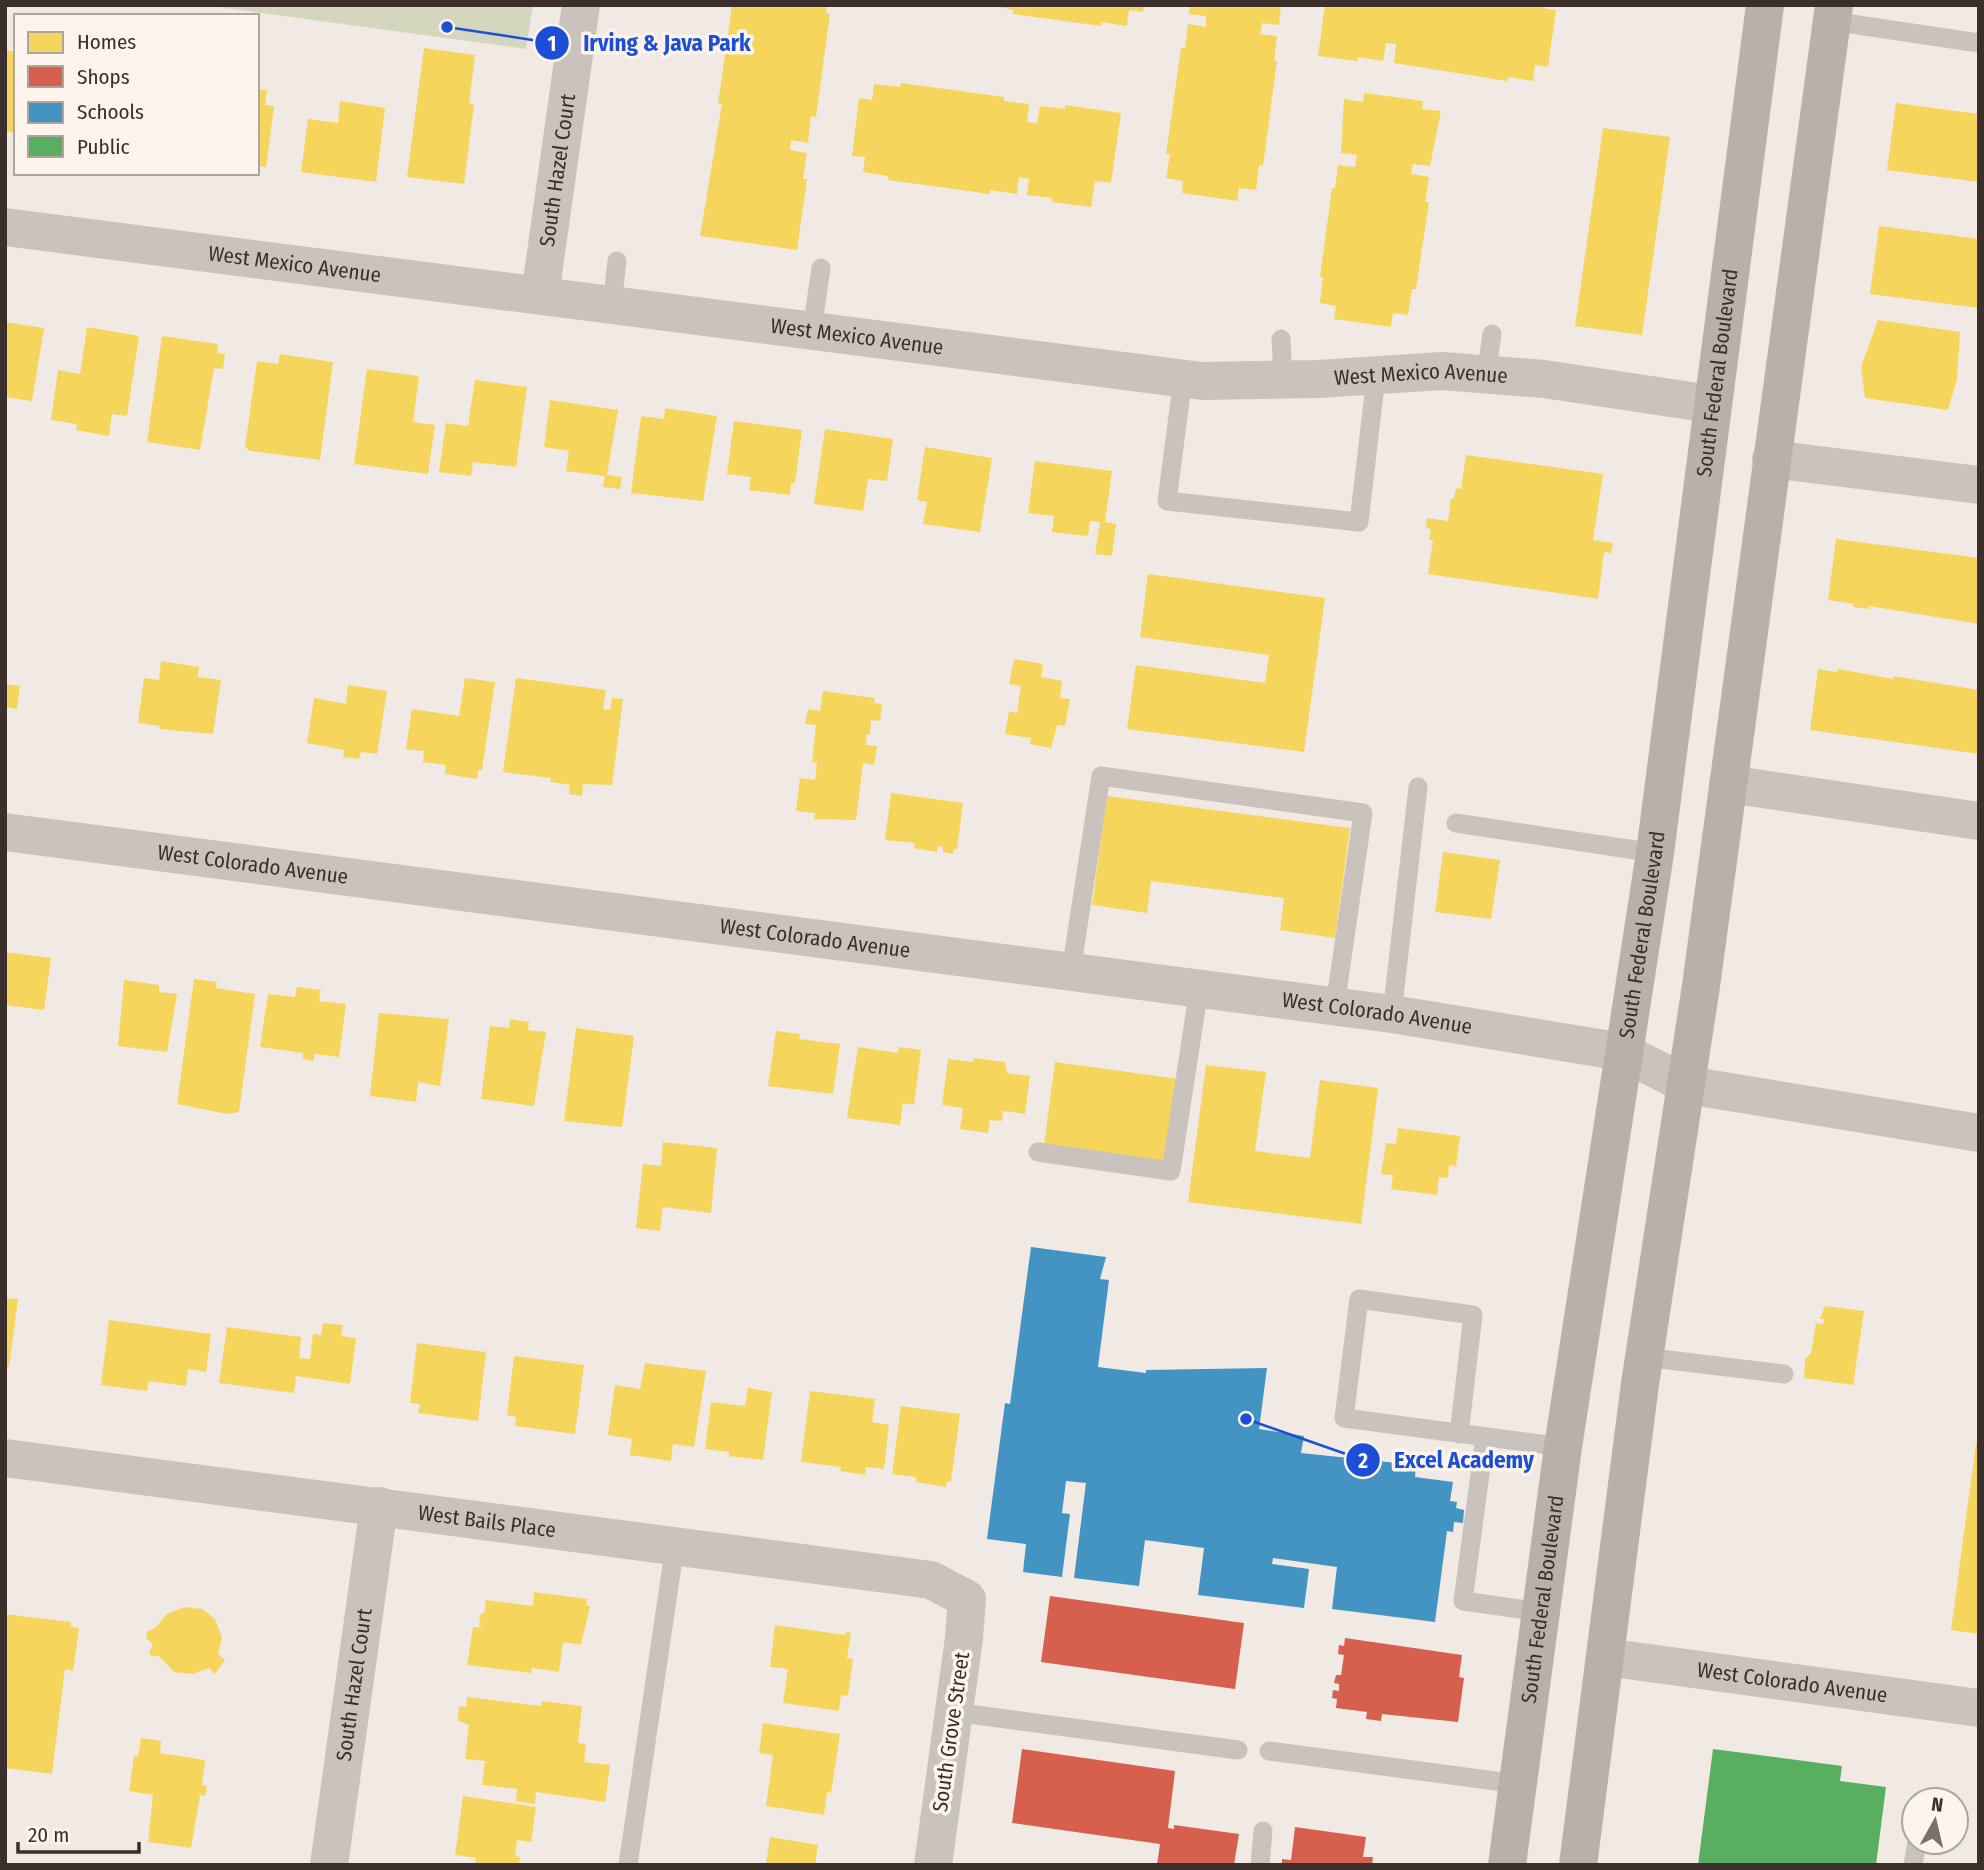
<svg xmlns="http://www.w3.org/2000/svg" width="1984" height="1870" font-family="'Fira Sans Condensed',sans-serif">
	<style>
		.green { fill: #d4d7bd }
		.homes { fill: #f6d55c }
		.shops { fill: #d6604d }
		.schools { fill: #4393c3 }
		.public { fill: #5aae61 }
		.lines { fill: none; stroke-linecap: round; stroke-linejoin: round }
		.lane { stroke: #cac2bd; stroke-width: 19 }
		.street { stroke: #cac2bd; stroke-width: 38 }
		.primary { stroke: #b9b0ac; stroke-width: 38 }
		.labels { text-anchor: middle; stroke-width: 7; stroke-linejoin: round; paint-order: stroke }
		.street-label { font-size: 21px; fill: #3c2e2a; stroke: #fcf4ed }
		.leader { fill: none; stroke: #1d4ed8; stroke-width: 2.5 }
		.callout-dot { fill: #1d4ed8; stroke: #fcf4ed; stroke-width: 2.5 }
		.mark-label { font-size: 21px; text-anchor: middle; font-weight: bold; fill: #fff }
		.callout-label { font-size: 23px; text-anchor: middle; font-weight: bold; fill: #1d4ed8; stroke: #fcf4ed; stroke-width: 7; stroke-linejoin: round; paint-order: stroke }
	</style>
	<rect width="100%" height="100%" fill="#f1eae4"/>
	<path class="green" d="M203 5H533L526 49Z"/>
	<g class="homes">
		<path d="M732 5H827L826 13 830 14 816 117 811 116 808 143 791 140 790 150 807 153 803 179H807L797 250 700 236 722 104H718Z"/>
		<path d="M991 5H1144L1143 12 1129 10 1127 26 1101 22V26L1013 14V10Z"/>
		<path d="M1190 5H1281L1279 25 1262 23 1260 34 1277 36 1274 61H1277L1263 166 1259 165 1256 190 1239 188 1237 201 1182 193 1183 181 1166 178 1170 154H1166L1181 48H1185L1188 24 1206 27V16L1189 14Z"/>
		<path d="M1325 5H1543V8L1556 10 1548 67 1535 65 1533 81 1508 77 1507 81 1394 63 1396 44 1386 43 1383 61 1358 57 1357 61 1318 56Z"/>
		<path d="M424 48 475 55 469 103 474 104 464 184 407 177Z"/>
		<path d="M5 50 16 52V133L5 131Z"/>
		<path d="M901 83 1004 97V101L1029 104 1027 122 1037 123 1040 106 1065 109V105L1121 113 1111 183 1095 181 1091 207 1052 202V198L1027 195 1029 179 1019 177 1017 194 990 190V194L888 180V176L863 172 865 157 852 156 859 98 872 100 874 84 900 87Z"/>
		<path d="M257 89 267 90 265 105 274 106 266 167 257 166Z"/>
		<path d="M1364 93 1423 101 1422 109 1441 111 1430 166 1413 164 1411 174 1429 177 1425 202H1429L1416 289H1412L1408 315 1393 313 1391 327 1334 319 1336 306 1320 303 1323 278 1320 277 1332 188H1335L1338 165 1355 167 1357 155 1341 153 1344 99 1363 102Z"/>
		<path d="M340 101 385 108 376 182 301 172 308 119 338 123Z"/>
		<path d="M1896 103 1979 114V182L1887 170Z"/>
		<path d="M1603 128 1670 137 1642 335 1575 326Z"/>
		<path d="M1879 226 1979 239V308L1870 294Z"/>
		<path d="M1878 320 1960 332 1957 379 1948 410 1865 398 1861 367Z"/>
		<path d="M5 322 44 328 32 401 5 397Z"/>
		<path d="M87 327 139 336 127 416 112 414 109 436 76 430 77 424 51 420 58 370 80 374Z"/>
		<path d="M162 336 218 344 217 353 225 354 223 369 214 368 200 450 147 442Z"/>
		<path d="M280 354 333 362 320 460 250 451 245 447 257 361 278 364Z"/>
		<path d="M367 369 419 376 413 422 435 425 428 474 354 464Z"/>
		<path d="M475 380 527 387 516 467 473 462 471 476 439 472 446 423 468 426Z"/>
		<path d="M550 400 618 410 607 475 622 477 620 489 603 487 605 476 566 471 569 451 544 447Z"/>
		<path d="M665 408 717 416 703 501 631 493 641 416 664 419Z"/>
		<path d="M734 421 802 430 795 483H791L790 495 749 490 751 477 727 474Z"/>
		<path d="M825 429 893 439 887 481 868 479 863 511 814 504Z"/>
		<path d="M925 447 992 458 980 532 923 524 927 502 917 500Z"/>
		<path d="M1466 455 1603 474 1593 540 1613 543 1611 553 1604 552 1598 599 1428 574 1433 540H1429L1431 529 1426 528 1427 518 1448 521 1451 498 1454 499 1456 488 1461 489Z"/>
		<path d="M1035 461 1112 471 1105 522 1116 524 1112 556 1095 554 1100 522 1090 521 1088 536 1052 532 1054 516 1028 513Z"/>
		<path d="M1836 539 1979 558V624L1869 606V609L1853 607 1854 604 1828 600Z"/>
		<path d="M1148 574 1325 598 1304 752 1127 729 1136 665 1265 683 1269 655 1140 637Z"/>
		<path d="M1014 659 1043 664 1041 677 1062 681 1060 698 1070 699 1065 726 1057 725 1051 748 1030 744 1031 738 1005 734 1009 711 1017 713 1021 686 1009 684Z"/>
		<path d="M161 661 199 667 198 677 221 680 213 734 159 729 160 726 138 723 144 678 159 680Z"/>
		<path d="M1818 669 1837 672 1838 669 1893 679V676L1979 690V754L1810 730Z"/>
		<path d="M465 678 495 682 482 770H478L477 779 445 774 446 765 423 762 424 751 406 749 412 709 459 716Z"/>
		<path d="M516 678 606 690 603 709 610 710 612 698 623 699 612 785 583 784 582 796 569 794 570 785 550 782 551 778 503 772Z"/>
		<path d="M5 684 20 686 17 709 5 707Z"/>
		<path d="M348 685 387 691 377 754 361 752 359 759 343 757 344 750 307 743 314 698 346 704Z"/>
		<path d="M823 691 875 698 874 703 882 704 880 721 871 720 870 735 867 734 866 745 877 746 874 765 863 763 856 820 814 819 815 813 796 811 800 778 815 780 817 763 812 762 816 725 805 724 808 709 820 711Z"/>
		<path d="M891 793 963 803 957 849H954L953 854 943 852V847L938 846 937 852 914 848 915 843 885 840Z"/>
		<path d="M1107 796 1350 828 1335 938 1280 930 1284 898 1151 881 1147 913 1092 905Z"/>
		<path d="M1443 852 1500 860 1491 919 1435 912Z"/>
		<path d="M5 952 51 958 44 1010 5 1005Z"/>
		<path d="M194 979 217 982 216 988 255 994 239 1112 227 1114 177 1104Z"/>
		<path d="M124 980 159 985V992L177 994 167 1052 118 1046Z"/>
		<path d="M297 987 321 990 319 1001 346 1004 339 1057 314 1054V1061L303 1059V1053L260 1047 268 994 295 997Z"/>
		<path d="M379 1013 449 1019 440 1086 418 1082 416 1102 370 1096Z"/>
		<path d="M510 1019 529 1022 528 1030 546 1032 534 1106 481 1099 490 1026 509 1028Z"/>
		<path d="M576 1028 634 1036 622 1127 564 1121Z"/>
		<path d="M776 1031 800 1034 799 1039 840 1044 833 1094 768 1086Z"/>
		<path d="M858 1047 898 1053 899 1047 921 1050 914 1105 903 1103 900 1125 847 1118Z"/>
		<path d="M973 1058 1005 1062 1007 1073 1030 1076 1025 1114 1003 1111 1002 1121 990 1120 988 1133 960 1129 963 1108 942 1105 948 1059 973 1062Z"/>
		<path d="M1055 1062 1179 1079 1168 1162 1044 1145Z"/>
		<path d="M1206 1065 1266 1072 1255 1151 1310 1158 1320 1080 1378 1088 1361 1224 1188 1202Z"/>
		<path d="M1398 1128 1460 1136 1456 1166 1449 1165 1448 1178 1439 1177 1437 1195 1391 1189 1393 1175 1381 1174 1386 1143 1396 1144Z"/>
		<path d="M663 1142 717 1148 711 1213 663 1207 660 1231 636 1228 643 1164 661 1166Z"/>
		<path d="M5 1298 18 1299 9 1367H5Z"/>
		<path d="M1825 1306 1864 1311 1853 1385 1804 1378 1805 1359 1811 1353 1816 1323 1823 1324 1824 1319H1820Z"/>
		<path d="M109 1320 211 1334 206 1372 188 1369 186 1386 149 1381 147 1391 101 1385Z"/>
		<path d="M323 1323 343 1325 341 1336 356 1338 350 1384 296 1376 294 1393 219 1383 227 1327 301 1337 299 1358 310 1359 313 1334 321 1335Z"/>
		<path d="M417 1343 486 1352 478 1421 418 1413 420 1404 410 1403Z"/>
		<path d="M514 1356 584 1365 575 1434 515 1426 516 1417 507 1415Z"/>
		<path d="M645 1363 706 1371 694 1447 673 1444 671 1461 630 1455 632 1439 608 1435 615 1385 640 1389Z"/>
		<path d="M748 1388 772 1392 763 1460 729 1456V1452L705 1449 711 1402 745 1406Z"/>
		<path d="M810 1391 875 1399 872 1422 889 1425 884 1469 866 1467 865 1475 840 1471 841 1467 801 1462Z"/>
		<path d="M901 1406 960 1414 951 1482 947 1481 946 1487 916 1482V1477L892 1474Z"/>
		<path d="M1976 1443 1979 1444V1634L1951 1630Z"/>
		<path d="M534 1592 587 1599 586 1606H590L581 1645 563 1642 559 1672 532 1668 531 1673 467 1665 473 1627 482 1628 479 1625 481 1613 484 1614 486 1600 533 1606Z"/>
		<path d="M184 1607 202 1609 215 1619 222 1637 218 1654 225 1660 215 1674 209 1668 193 1674 174 1672 158 1655 152 1657 149 1653 153 1644 146 1638 147 1632 156 1627 167 1614Z"/>
		<path d="M5 1614 71 1622V1627L79 1628 73 1671 65 1669 52 1774 5 1768Z"/>
		<path d="M775 1625 845 1635 846 1632 851 1633 847 1658 853 1659 848 1696 841 1695 839 1711 783 1703 788 1669 770 1667Z"/>
		<path d="M467 1697 541 1706 542 1701 582 1706 578 1743 586 1744 584 1762 610 1765 605 1802 536 1792 535 1804 516 1801 517 1789 482 1785 485 1761 465 1759 469 1725 458 1721 459 1706 466 1707Z"/>
		<path d="M763 1723 840 1734 831 1793 827 1792 824 1815 766 1806 773 1755 759 1753Z"/>
		<path d="M141 1738 161 1741 160 1753 205 1760 202 1785 207 1786 205 1796 200 1795 191 1848 148 1842 153 1795 129 1791 134 1756 138 1757Z"/>
		<path d="M463 1796 536 1807 531 1842 517 1840 515 1856 520 1857 519 1865H475L476 1858 455 1855Z"/>
		<path d="M770 1837 818 1845 815 1865H766Z"/>
	</g>
	<g class="shops">
		<path d="M1050 1596 1244 1623 1235 1689 1041 1662Z"/>
		<path d="M1345 1638 1462 1655 1459 1677 1464 1678 1458 1722 1382 1714 1381 1721 1366 1719 1367 1712 1336 1708 1337 1699 1332 1698 1333 1690 1339 1691V1684L1334 1683 1336 1675H1341L1344 1655 1338 1654 1339 1645 1344 1646Z"/>
		<path d="M1022 1749 1175 1771 1168 1828 1174 1829V1825L1239 1834 1234 1865H1157L1160 1844 1012 1823Z"/>
		<path d="M1295 1827 1366 1837 1363 1857H1373L1372 1865H1282V1859L1291 1860Z"/>
	</g>
	<path class="schools" d="M1031 1247 1106 1257 1100 1279 1109 1280 1098 1367 1146 1373V1370L1267 1368 1259 1429 1304 1436 1301 1453 1416 1465 1415 1477 1453 1482 1450 1501 1457 1502 1456 1508 1464 1510 1463 1523 1454 1522 1453 1532 1447 1531 1435 1622 1332 1609 1337 1567 1273 1558 1272 1564 1309 1569 1304 1608 1198 1595 1204 1548 1145 1540 1139 1586 1074 1578 1086 1483 1066 1481 1062 1513 1070 1514 1062 1577 1023 1572 1026 1544 987 1539 1005 1403 1010 1404Z"/>
	<path class="public" d="M1713 1749 1842 1766 1840 1781 1886 1787 1876 1865H1698Z"/>
	<g class="lines">
		<g class="lane">
			<path d="M1831 21 1979 43"/>
			<path d="M612 304 617 261"/>
			<path d="M812 330 821 268"/>
			<path d="M1281 339 1283 379"/>
			<path d="M1486 375 1492 334"/>
			<path d="M1183 378 1167 501 1359 522 1376 376"/>
			<path d="M1456 823 1655 853"/>
			<path d="M1071 971 1101 776 1363 813 1335 1006"/>
			<path d="M1392 1014 1418 787"/>
			<path d="M1038 1152 1171 1171 1199 989"/>
			<path d="M1644 1357 1784 1374"/>
			<path d="M1459 1434 1473 1315 1359 1299 1344 1418 1563 1447"/>
			<path d="M1485 1437 1463 1601 1541 1612"/>
			<path d="M954 1712 1238 1750"/>
			<path d="M1269 1751 1518 1784"/>
			<path d="M628 1865 675 1545"/>
			<path d="M1260 1865 1263 1831"/>
			<path d="M1913 1865 1917 1842"/>
		</g>
		<g class="street">
			<path id="s1" d="M5 227 1202 381 1319 379 1442 371 1544 379 1711 404"/>
			<path id="s2" d="M540 295 581 5"/>
			<path d="M1771 459 1979 485"/>
			<path d="M1728 784 1979 821"/>
			<path id="s3" d="M5 832 1392 1014 1623 1052 1687 1085 1979 1133"/>
			<path id="s4" d="M5 1458 931 1580 967 1599 964 1638 933 1865"/>
			<path id="s5" d="M1605 1657 1979 1708"/>
			<path id="s6" d="M329 1865 379 1506"/>
		</g>
		<g class="primary">
			<path id="s7" d="M1507 1865 1563 1447 1655 853 1765 5"/>
			<path d="M1578 1865 1640 1384 1701 986 1834 5"/>
		</g>
	</g>
	<g class="labels">
		<g class="street-label">
			<text dy="7" stroke="none"><textPath href="#s2" startOffset="126">South Hazel Court</textPath></text>
			<text dy="7" stroke="none"><textPath href="#s1" startOffset="292">West Mexico Avenue</textPath></text>
			<text dy="7" stroke="none"><textPath href="#s1" startOffset="859">West Mexico Avenue</textPath></text>
			<text dy="7" stroke="none"><textPath href="#s7" startOffset="1507">South Federal Boulevard</textPath></text>
			<text dy="7" stroke="none"><textPath href="#s1" startOffset="1426">West Mexico Avenue</textPath></text>
			<text dy="7" stroke="none"><textPath href="#s3" startOffset="250">West Colorado Avenue</textPath></text>
			<text dy="7" stroke="none"><textPath href="#s7" startOffset="940">South Federal Boulevard</textPath></text>
			<text dy="7" stroke="none"><textPath href="#s3" startOffset="817">West Colorado Avenue</textPath></text>
			<text dy="7" stroke="none"><textPath href="#s3" startOffset="1384">West Colorado Avenue</textPath></text>
			<text dy="7" stroke="none"><textPath href="#s4" startOffset="486">West Bails Place</textPath></text>
			<text dy="7" stroke="none"><textPath href="#s7" startOffset="268">South Federal Boulevard</textPath></text>
			<text dy="7" stroke="none"><textPath href="#s5" startOffset="189">West Colorado Avenue</textPath></text>
			<text dy="7" stroke="none"><textPath href="#s6" startOffset="182">South Hazel Court</textPath></text>
			<text transform="translate(951 1732) rotate(-82)" y="7">South Grove Street</text>
		</g>
	</g>
	<path class="leader" d="M447 27L552 43M1246 1419L1363 1460"/>
	<g class="callout-dot">
		<circle cx="447" cy="27" r="7"/>
		<circle cx="1246" cy="1419" r="7"/>
		<circle cx="552" cy="43" r="18"/>
		<circle cx="1363" cy="1460" r="18"/>
	</g>
	<g class="mark-label">
		<text x="552" y="51">1</text>
		<text x="1363" y="1468">2</text>
	</g>
	<g class="callout-label">
		<text x="667" y="51">Irving &amp; Java Park</text>
		<text x="1464" y="1468">Excel Academy</text>
	</g>
	<rect width="1984" height="1870" fill="none" stroke="#3c2e2a" stroke-width="14"/>
	<rect x="14" y="14" width="245" height="161" fill="#fcf4ed" stroke="#afa59f" stroke-width="2"/>
	<rect x="28" y="32" width="35" height="21" fill="#f6d55c" stroke="#afa59f" stroke-width="2"/>
	<text x="77" y="49" font-size="21" fill="#3c2e2a">Homes</text>
	<rect x="28" y="66" width="35" height="21" fill="#d6604d" stroke="#afa59f" stroke-width="2"/>
	<text x="77" y="84" font-size="21" fill="#3c2e2a">Shops</text>
	<rect x="28" y="102" width="35" height="21" fill="#4393c3" stroke="#afa59f" stroke-width="2"/>
	<text x="77" y="119" font-size="21" fill="#3c2e2a">Schools</text>
	<rect x="28" y="136" width="35" height="21" fill="#5aae61" stroke="#afa59f" stroke-width="2"/>
	<text x="77" y="154" font-size="21" fill="#3c2e2a">Public</text>
	<g transform="translate(1935 1821) rotate(8)"><circle r="33" fill="#fcf4ed" stroke="#afa59f" stroke-width="2"/>
	<path d="M0-5L12 26L0 18L-12 26Z" fill="#7b706b"/>
	<text y="-10" font-size="19" font-weight="bold" text-anchor="middle" fill="#3c2e2a">N</text>
	</g>
	<path d="M18 1842v10h121v-10" fill="none" stroke="#3c2e2a" stroke-width="3.5"/>
	<text x="28" y="1842" font-size="21" fill="#3c2e2a" stroke="#fcf4ed" stroke-width="5" paint-order="stroke">20 m</text>
</svg>
